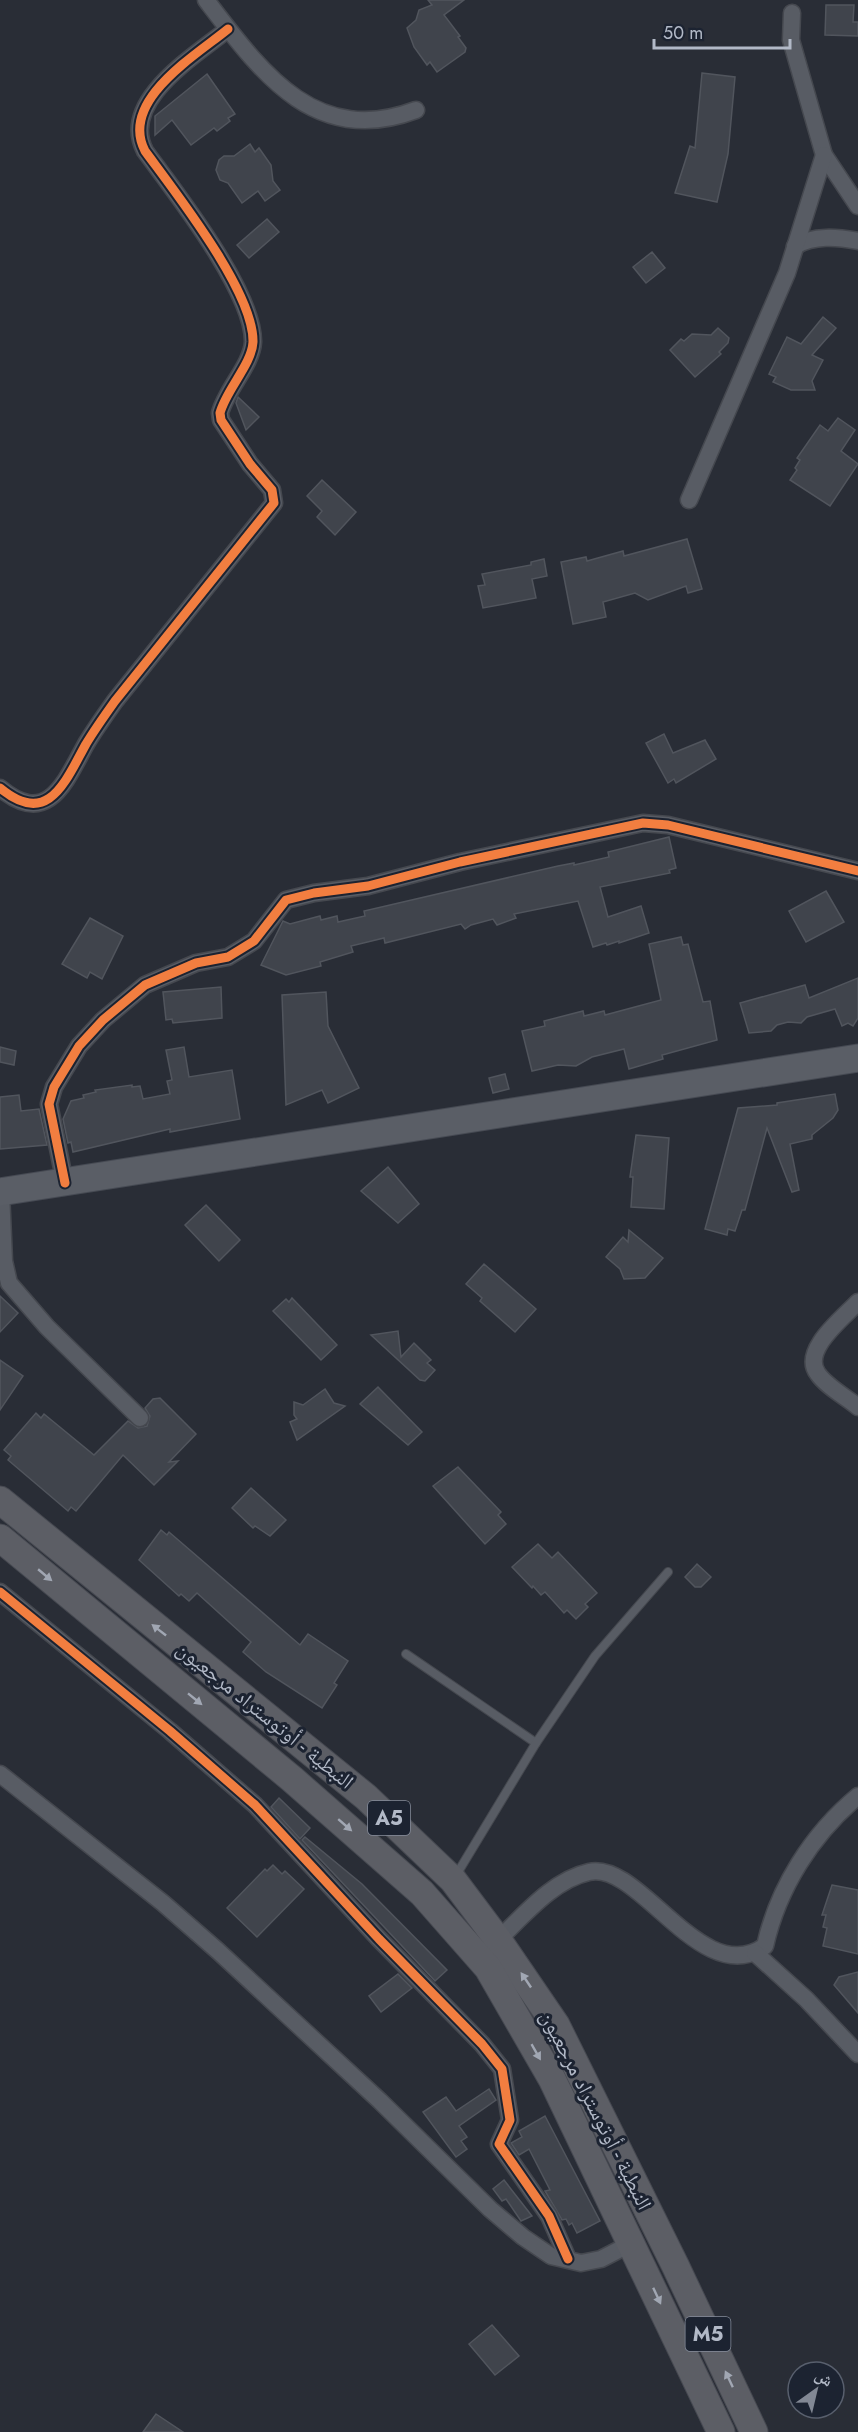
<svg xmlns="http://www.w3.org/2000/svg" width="858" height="2432" font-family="Jost,'Noto Naskh Arabic',sans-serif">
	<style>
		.building { fill: #40444c; stroke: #51555d; stroke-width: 1.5 }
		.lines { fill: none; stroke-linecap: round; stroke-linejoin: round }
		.service-casing { stroke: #45484f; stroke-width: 10 }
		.minor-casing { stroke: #45484f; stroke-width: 19 }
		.primary-casing { stroke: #464a53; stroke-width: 29 }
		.trunk-casing { stroke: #464951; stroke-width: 29 }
		.service { stroke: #585c64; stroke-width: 8 }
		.minor { stroke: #585c64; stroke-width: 16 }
		.primary { stroke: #5a5e66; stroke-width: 27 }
		.trunk { stroke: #5c5e65; stroke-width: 27 }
		.cycleway-casing { stroke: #1c2331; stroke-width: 13 }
		.cycleway { stroke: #f27e40; stroke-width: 9 }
		.oneway { fill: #a1a7b3 }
		.labels { text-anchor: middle; stroke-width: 6; stroke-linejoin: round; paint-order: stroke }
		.shield { fill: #1c2331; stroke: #858c9a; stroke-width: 1.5 }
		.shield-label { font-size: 20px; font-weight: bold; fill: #b2b9c7 }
		.street-label { font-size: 21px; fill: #b2b9c7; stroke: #1c2331 }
	</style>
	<rect width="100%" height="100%" fill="#292d36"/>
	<g class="building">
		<path d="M428 0H464L444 15 460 36 458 37 466 48 465 52 437 72 430 62 427 65 414 47 407 28 416 20 419 10 432 5Z"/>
		<path d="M826 5H854L853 22H858V36L825 35Z"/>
		<path d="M702 73 735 77 728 154 717 202 675 193 690 146 695 148Z"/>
		<path d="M207 74 235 114 228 118 230 121 217 131 214 128 191 145 172 120 155 135V116Z"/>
		<path d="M250 144 255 152 259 148 271 165 273 181 280 190 265 201 258 191 242 203 228 183 220 180 216 170 219 160 224 156H234Z"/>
		<path d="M267 219 279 232 249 258 237 245Z"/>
		<path d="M652 252 665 268 646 283 633 267Z"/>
		<path d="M823 317 836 328 812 355 823 360 812 381 815 390H791L773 382 776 377 769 374 787 337 801 344Z"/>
		<path d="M718 328 729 338 728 343 719 352 721 354 695 377 670 350 681 339 684 341 692 334 711 335Z"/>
		<path d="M238 397 259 417 246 430 236 403Z"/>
		<path d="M838 418 855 430 841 451 858 464 830 506 790 480 797 470 795 468 800 460 797 458 820 425 828 431Z"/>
		<path d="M322 480 356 512 335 535 317 517 322 511 307 496Z"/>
		<path d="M687 539 702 589 688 593 686 586 648 600 635 593 603 602 606 617 573 624 561 562 586 557 587 561 623 551 624 556Z"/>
		<path d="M544 559 547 576 532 579 536 598 483 608 478 586 485 585 482 574 531 565V562Z"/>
		<path d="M664 734 673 753 705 740 716 759 676 783 674 779 668 783 646 743Z"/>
		<path d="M669 837 676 868 669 870 670 873 600 887 608 917 641 906 649 933 619 943V941L607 945 606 943 593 947 578 901 514 914 516 918 497 925 493 919 471 925 465 929 461 924 385 943 384 938 351 946 353 952 320 962 321 966 286 975 261 965 283 921 290 924 320 916 321 920 337 916 338 922 365 916 364 911 558 866 574 863V865L609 857 608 852Z"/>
		<path d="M826 891 844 922 806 942 789 911Z"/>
		<path d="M90 918 123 936 102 979 90 972 87 978 62 964Z"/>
		<path d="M681 937 683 945 688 944 703 1002 710 1001 717 1040 666 1054 662 1055 663 1059 629 1069 624 1049 592 1057 576 1066 558 1065 532 1071 522 1031 545 1026 544 1021 583 1011 584 1016 604 1011 605 1015 661 1000 649 944Z"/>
		<path d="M858 978V1018L853 1026 848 1023 842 1026 835 1009 807 1017 801 1023 788 1022 777 1025 771 1031 749 1033 740 1003 805 985 809 998Z"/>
		<path d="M221 987 222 1018 173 1023 172 1019 166 1020 163 992Z"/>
		<path d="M326 992 328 1026 359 1088 328 1103 322 1090 286 1105 282 995Z"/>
		<path d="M0 1047 16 1051 14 1065 0 1062Z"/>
		<path d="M184 1047 189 1077 232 1070 240 1119 170 1132V1129L73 1152 71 1142 68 1143 63 1119 71 1101 84 1098 83 1095 96 1092 95 1090 132 1085V1087L140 1086 143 1099 170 1094 167 1081 172 1080 166 1050Z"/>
		<path d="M505 1074 509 1089 493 1093 489 1078Z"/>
		<path d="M835 1094 838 1110 833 1118 812 1135V1139L790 1144 799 1190 792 1192 767 1128 745 1210H742L735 1231 728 1229 727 1235 705 1229 738 1108 777 1105V1103Z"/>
		<path d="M19 1095 21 1111 39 1109 47 1145 0 1149V1097Z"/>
		<path d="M636 1135 669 1138 664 1209 631 1207 633 1177H630Z"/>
		<path d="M388 1167 419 1204 398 1223 361 1191Z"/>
		<path d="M206 1205 240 1240 219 1261 185 1225Z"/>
		<path d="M629 1230 663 1258 645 1278 624 1279 620 1269 606 1257 623 1237 628 1242Z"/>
		<path d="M484 1264 536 1309 515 1332 480 1301 482 1298 466 1284Z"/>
		<path d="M0 1296 18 1313 0 1332Z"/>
		<path d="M292 1298 337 1345 321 1360 273 1311 286 1299 289 1302Z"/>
		<path d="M398 1331 401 1357 414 1343 431 1360 427 1363 435 1370 425 1381 420 1380 371 1335Z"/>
		<path d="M0 1360 23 1376 0 1410Z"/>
		<path d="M378 1387 422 1432 408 1445 360 1404Z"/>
		<path d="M325 1389 334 1403 345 1406 297 1440 290 1422 297 1419 294 1415V1402L303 1405Z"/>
		<path d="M160 1398 196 1434 169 1462 178 1461 154 1485 123 1455 76 1511 71 1507 68 1511 8 1460 11 1456 4 1450 36 1413 41 1418 44 1414 94 1455 128 1421 138 1428 147 1426 150 1416 145 1408 153 1399Z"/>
		<path d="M458 1467 501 1512 498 1515 506 1524 485 1544 433 1486Z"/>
		<path d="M251 1488 286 1520 270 1536 255 1526 253 1528 232 1508Z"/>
		<path d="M161 1530 167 1535 169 1532 300 1645 308 1634 348 1661 334 1683 337 1685 322 1708 266 1672 243 1652 251 1642 197 1593 189 1601 181 1594 179 1596 139 1560Z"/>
		<path d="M538 1544 552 1558 558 1552 597 1593 585 1604 588 1607 576 1619 567 1610 564 1613 545 1592 541 1595 533 1586 532 1588 512 1567Z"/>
		<path d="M697 1564 711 1577 701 1587H695L685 1577Z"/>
		<path d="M279 1798 310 1828 300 1839 271 1807Z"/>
		<path d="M305 1837 362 1884 447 1970 435 1981 302 1840Z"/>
		<path d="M273 1865 282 1874 285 1871 304 1889 257 1937 227 1908 265 1869 267 1871Z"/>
		<path d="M832 1885 858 1890V1954L823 1946 827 1928 823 1927 826 1915H822Z"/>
		<path d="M858 1972V2013L834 1985 839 1977Z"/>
		<path d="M398 1974 412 1988 381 2012 369 1996Z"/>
		<path d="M489 2089 496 2100 459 2126 467 2137 461 2141 467 2149 456 2157 423 2112 446 2097 456 2111Z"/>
		<path d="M545 2116 600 2221 577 2233 572 2223 569 2225 566 2219 562 2220 545 2191 550 2190 529 2149 519 2155 511 2143 522 2137 519 2131Z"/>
		<path d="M504 2180 514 2193 532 2216 521 2221 506 2199 502 2201 493 2189Z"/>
		<path d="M492 2325 519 2356 495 2375 469 2344Z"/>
		<path d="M156 2414 183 2432H143Z"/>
	</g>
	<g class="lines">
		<defs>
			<g id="service">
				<path d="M406 1654 536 1743"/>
				<path d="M455 1877 536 1743 595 1656 668 1572"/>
			</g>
			<g id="minor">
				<path d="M206 0C261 72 315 148 416 110"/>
				<path d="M792 13 791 40 824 155 858 206"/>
				<path d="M795 246C814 235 837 237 858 241"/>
				<path d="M689 500 787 273 824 155"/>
				<path d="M0 788C48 828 65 782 86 744 95 729 105 715 115 701L274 503 272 490 250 464 221 420 220 413C226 390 252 364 253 342 254 292 175 192 145 151 119 101 195 56 228 29"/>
				<path d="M65 1183 49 1104 54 1087 79 1046 103 1020 145 985 196 963 228 957 254 941 286 900 314 893 368 886 460 862 643 823 668 825 858 871"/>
				<path d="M1 1192 4 1261 9 1283 47 1327 140 1418"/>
				<path d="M858 1302C843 1318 800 1351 818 1374 827 1387 846 1397 858 1407"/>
				<path d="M0 1592 170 1731 255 1805 379 1939 482 2044 502 2069 510 2120 499 2144 549 2216 568 2259"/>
				<path d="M0 1774 163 1903 218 1951 380 2101 490 2209 523 2237 551 2256 581 2263 601 2259 632 2243"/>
				<path d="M498 1940C524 1915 553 1880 589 1872 640 1860 702 1991 765 1946 778 1888 812 1834 858 1796"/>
				<path d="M755 1953 806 1999 858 2054"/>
			</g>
			<path id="primary" d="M0 1192 858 1058"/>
			<g id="trunk">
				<path d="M0 1500 366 1797 453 1880 498 1940 556 2025 675 2265 754 2432"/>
				<path d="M0 1538 292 1779 422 1893 488 1968 552 2079 721 2432"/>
			</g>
		</defs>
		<use href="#service" class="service-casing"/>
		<use href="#minor" class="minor-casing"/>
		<use href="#primary" class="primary-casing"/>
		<use href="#trunk" class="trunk-casing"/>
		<use href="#service" class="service"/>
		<use href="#minor" class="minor"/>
		<use href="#primary" class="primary"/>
		<use href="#trunk" class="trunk"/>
		<defs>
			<g id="cycleway">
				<path d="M0 788C48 828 65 782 86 744 95 729 105 715 115 701L274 503 272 490 250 464 221 420 220 413C226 390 252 364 253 342 254 292 175 192 145 151 119 101 195 56 228 29"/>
				<path d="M65 1183 49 1104 54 1087 79 1046 103 1020 145 985 196 963 228 957 254 941 286 900 314 893 368 886 460 862 643 823 668 825 858 871"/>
				<path d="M0 1592 170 1731 255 1805 379 1939 482 2044 502 2069 510 2120 499 2144 549 2216 568 2259"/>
			</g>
		</defs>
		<use href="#cycleway" class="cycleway-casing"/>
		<use href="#cycleway" class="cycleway"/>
	</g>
	<defs><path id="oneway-solid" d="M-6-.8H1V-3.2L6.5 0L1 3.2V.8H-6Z" transform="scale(1.5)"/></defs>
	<g class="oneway">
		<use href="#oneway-solid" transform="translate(45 1575) rotate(40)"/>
		<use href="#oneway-solid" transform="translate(159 1630) rotate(-142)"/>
		<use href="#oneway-solid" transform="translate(195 1699) rotate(39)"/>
		<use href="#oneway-solid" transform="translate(345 1825) rotate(41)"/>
		<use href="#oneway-solid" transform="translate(526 1980) rotate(-124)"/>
		<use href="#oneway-solid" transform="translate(536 2052) rotate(60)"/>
		<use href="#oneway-solid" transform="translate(657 2296) rotate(65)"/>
		<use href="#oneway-solid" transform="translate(729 2379) rotate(-115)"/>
	</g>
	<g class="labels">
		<g class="shield">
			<rect x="368" y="1801" width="42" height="34" rx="4.5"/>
			<rect x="685.5" y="2317" width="45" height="34" rx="4.5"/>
		</g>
		<g class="shield-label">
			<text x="389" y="1825">A5</text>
			<text x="708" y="2341">M5</text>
		</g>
		<g class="street-label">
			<text transform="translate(265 1715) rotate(39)" y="7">النبطية - أوتوستراد مرجعيون</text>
			<text transform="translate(596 2110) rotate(63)" y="7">النبطية - أوتوستراد مرجعيون</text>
		</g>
	</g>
	<g transform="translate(816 2390) rotate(34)"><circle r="28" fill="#1c2331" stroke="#585f6d" stroke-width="1.5"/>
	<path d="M0-4.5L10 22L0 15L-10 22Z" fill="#828894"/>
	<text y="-9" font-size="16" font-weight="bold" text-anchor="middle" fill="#b2b9c7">ش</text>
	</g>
	<path d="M654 39v9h136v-9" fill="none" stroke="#b2b9c7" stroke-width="3"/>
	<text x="663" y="39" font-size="18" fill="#b2b9c7" stroke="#1c2331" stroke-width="4.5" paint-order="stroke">50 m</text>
</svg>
